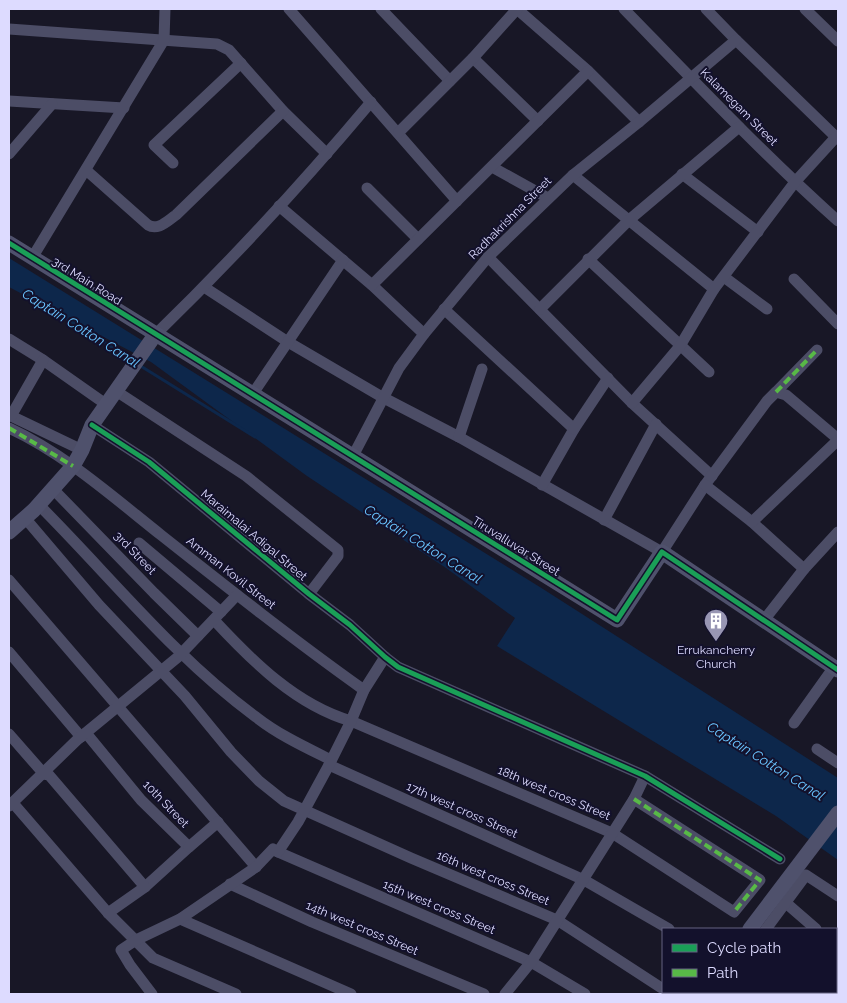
<svg xmlns="http://www.w3.org/2000/svg" width="847" height="1003" font-family="Raleway,sans-serif">
	<style>
		.water { fill: #0d274b }
		.lines { fill: none; stroke-linecap: round; stroke-linejoin: round }
		.stream { stroke: #0d274b; stroke-width: 3 }
		.street { stroke: #4c4d66; stroke-width: 11 }
		.secondary { stroke: #4f516c; stroke-width: 15 }
		.quiet { stroke: #58b947; stroke-width: 4; stroke-dasharray: 8 4; stroke-linecap: butt }
		.cycleway-casing { stroke: #13112c; stroke-width: 8 }
		.cycleway { stroke: #1a9f57; stroke-width: 5 }
		.labels { text-anchor: middle; stroke-width: 4; stroke-linejoin: round; paint-order: stroke }
		.street-label { font-size: 12px; fill: #dddbff; stroke: #13112c }
		.poi-label { font-size: 12px; fill: #dddbff; stroke: #13112c }
		.water-label { font-size: 14px; font-style: italic; fill: #69c4ff; stroke: #13112c }
	</style>
	<rect width="100%" height="100%" fill="#181726"/>
	<path class="water" d="M9 258 543 589 838 778V860L776 816 497 646 515 618 446 568 307 476 151 362 9 287Z"/>
	<g class="lines">
		<g class="stream">
			<path d="M55 311 132 360"/>
			<path d="M139 365 255 437"/>
		</g>
		<g class="street">
			<path d="M289 9 457 201"/>
			<path d="M381 9 450 81"/>
			<path d="M517 9 588 71 639 122"/>
			<path d="M624 9C694 81 763 154 838 221"/>
			<path d="M706 9 736 40 838 139"/>
			<path d="M805 9 838 41"/>
			<path d="M9 29 217 44 229 50 283 111 327 154"/>
			<path d="M473 58 538 121"/>
			<path d="M9 101 124 108"/>
			<path d="M399 132 473 58 517 9"/>
			<path d="M9 154 52 104"/>
			<path d="M173 163 154 145 241 63"/>
			<path d="M492 167 548 198"/>
			<path d="M86 170 148 225C158 231 167 221 176 215L283 111"/>
			<path d="M682 174 758 232"/>
			<path d="M573 175 714 289"/>
			<path d="M367 188 418 239"/>
			<path d="M279 206 372 285 424 334"/>
			<path d="M488 257 632 403 712 476"/>
			<path d="M32 258 164 40 165 9"/>
			<path d="M588 259 709 372"/>
			<path d="M724 277 767 309"/>
			<path d="M794 279 838 324"/>
			<path d="M372 285 588 71"/>
			<path d="M204 287 288 342 382 397 459 437 662 552 705 485 767 401 776 392 786 395 838 439"/>
			<path d="M444 309 574 429 542 485"/>
			<path d="M540 309 629 220 739 127"/>
			<path d="M155 335C231 261 303 183 371 102"/>
			<path d="M9 339 43 360 107 405"/>
			<path d="M116 391 246 476 338 550V556L309 594"/>
			<path d="M776 392 817 350"/>
			<path d="M252 395 343 260"/>
			<path d="M632 403 680 346 714 289 795 182 836 137"/>
			<path d="M9 415 82 450"/>
			<path d="M11 416 43 360"/>
			<path d="M92 425 149 462 309 594 350 625 385 657 398 667 645 776 780 859"/>
			<path d="M9 428C65 454 113 497 161 535 228 588 295 641 364 690"/>
			<path d="M574 429 608 378"/>
			<path d="M459 437 482 369"/>
			<path d="M353 456 399 368 424 334 488 257 573 175 639 122 736 40"/>
			<path d="M705 485 752 522 804 569"/>
			<path d="M53 489 154 593 198 636"/>
			<path d="M39 505C110 576 174 657 256 717 279 735 305 747 331 760"/>
			<path d="M25 518 99 605 185 696 231 752 259 781 284 801 411 858 557 920 663 989"/>
			<path d="M604 520 656 424"/>
			<path d="M752 522 838 440"/>
			<path d="M139 543 221 612"/>
			<path d="M9 580 256 867"/>
			<path d="M214 620C252 661 296 705 351 721L612 833 734 912 760 880 634 799"/>
			<path d="M764 620 804 569 838 532"/>
			<path d="M9 652 81 737"/>
			<path d="M794 723 834 667"/>
			<path d="M86 733 141 800 189 847 145 887"/>
			<path d="M9 734 44 774 49 775 145 887 108 913"/>
			<path d="M817 749 838 763"/>
			<path d="M329 765 584 880 669 929"/>
			<path d="M13 803 108 913 153 958 236 994"/>
			<path d="M9 806 77 740 178 657 237 595"/>
			<path d="M189 847 218 822"/>
			<path d="M278 852 531 962 585 994"/>
			<path d="M230 884 312 922 484 994"/>
			<path d="M786 903 816 929"/>
			<path d="M180 919 351 994"/>
			<path d="M766 929 806 875 838 896"/>
			<path d="M836 947 838 949"/>
			<path d="M751 992 753 994"/>
			<path d="M812 992 815 994"/>
			<path d="M152 994 130 965 121 950 136 940 180 919 256 867 273 849 278 852 298 822 329 765 351 721 364 690 385 657"/>
			<path d="M505 994 531 962 634 799 645 776"/>
			<path d="M714 994 716 992"/>
		</g>
		<g class="secondary">
			<path d="M9 243 617 620 662 552 838 670"/>
			<path d="M9 532 34 510 73 466 82 450 92 425 155 335"/>
			<path d="M750 929 838 813"/>
			<path d="M699 994 702 992"/>
		</g>
		<g class="quiet">
			<path d="M776 392 817 350"/>
			<path d="M9 428 73 466"/>
			<path d="M634 799 760 880 734 912"/>
		</g>
		<defs>
			<g id="cycleway">
				<path d="M9 243 617 620 662 552 838 670"/>
				<path d="M92 425 149 462 309 594 350 625 385 657 398 667 645 776 780 859"/>
			</g>
		</defs>
		<use href="#cycleway" class="cycleway-casing"/>
		<use href="#cycleway" class="cycleway"/>
	</g>
	<defs>
		<symbol id="building-pin" viewBox="-11 -11 22 30"><path d="M0 17L-7.5 6A9.5 9.5 0 1 1 7.5 6Z" fill="#9896b3" stroke="#13112c"/><path d="M-4-6H4V6H1V3H-1V6H-4ZM-2.5-4.3h1.7v1.8h-1.7ZM.8-4.3h1.7v1.8H.8ZM-2.5-1h1.7V.8h-1.7ZM.8-1h1.7V.8H.8Z" fill="#fff"/></symbol>
	</defs>
	<g fill-rule="evenodd">
		<use href="#building-pin" x="702" y="607" width="28" height="38"/>
	</g>
	<g class="labels">
		<g class="street-label">
			<text transform="translate(739 107) rotate(45)" y="4">Kalamegam Street</text>
			<text transform="translate(510 218) rotate(-45)" y="4">Radhakrishna Street</text>
			<text transform="translate(87 281) rotate(32)" y="4">3rd Main Road</text>
			<text transform="translate(254 535) rotate(40)" y="4">Maraimalai Adigal Street</text>
			<text transform="translate(516 546) rotate(32)" y="4">Tiruvalluvar Street</text>
			<text transform="translate(135 553) rotate(46)" y="4">3rd Street</text>
			<text transform="translate(231 573) rotate(38)" y="4">Amman Kovil Street</text>
			<text transform="translate(554 793) rotate(23)" y="4">18th west cross Street</text>
			<text transform="translate(166 804) rotate(46)" y="4">10th Street</text>
			<text transform="translate(462 810) rotate(24)" y="4">17th west cross Street</text>
			<text transform="translate(493 878) rotate(23)" y="4">16th west cross Street</text>
			<text transform="translate(439 907) rotate(23)" y="4">15th west cross Street</text>
			<text transform="translate(362 928) rotate(23)" y="4">14th west cross Street</text>
		</g>
		<g class="poi-label">
			<text x="716" y="654">Errukancherry<tspan x="716" dy="14">Church</tspan></text>
		</g>
		<g class="water-label">
			<text transform="translate(81 328) rotate(32)" y="5">Captain Cotton Canal</text>
			<text transform="translate(423 544) rotate(32)" y="5">Captain Cotton Canal</text>
			<text transform="translate(766 761) rotate(32)" y="5">Captain Cotton Canal</text>
		</g>
	</g>
	<rect width="847" height="1003" fill="none" stroke="#dddbff" stroke-width="20"/>
	<rect x="662" y="928" width="175" height="65" fill="#13112c" stroke="#646280"/>
	<rect x="672" y="944" width="25" height="8" fill="#1a9f57" stroke="#646280"/>
	<text x="707" y="953" font-size="15" fill="#dddbff">Cycle path</text>
	<rect x="672" y="969" width="25" height="8" fill="#58b947" stroke="#646280"/>
	<text x="707" y="978" font-size="15" fill="#dddbff">Path</text>
</svg>
